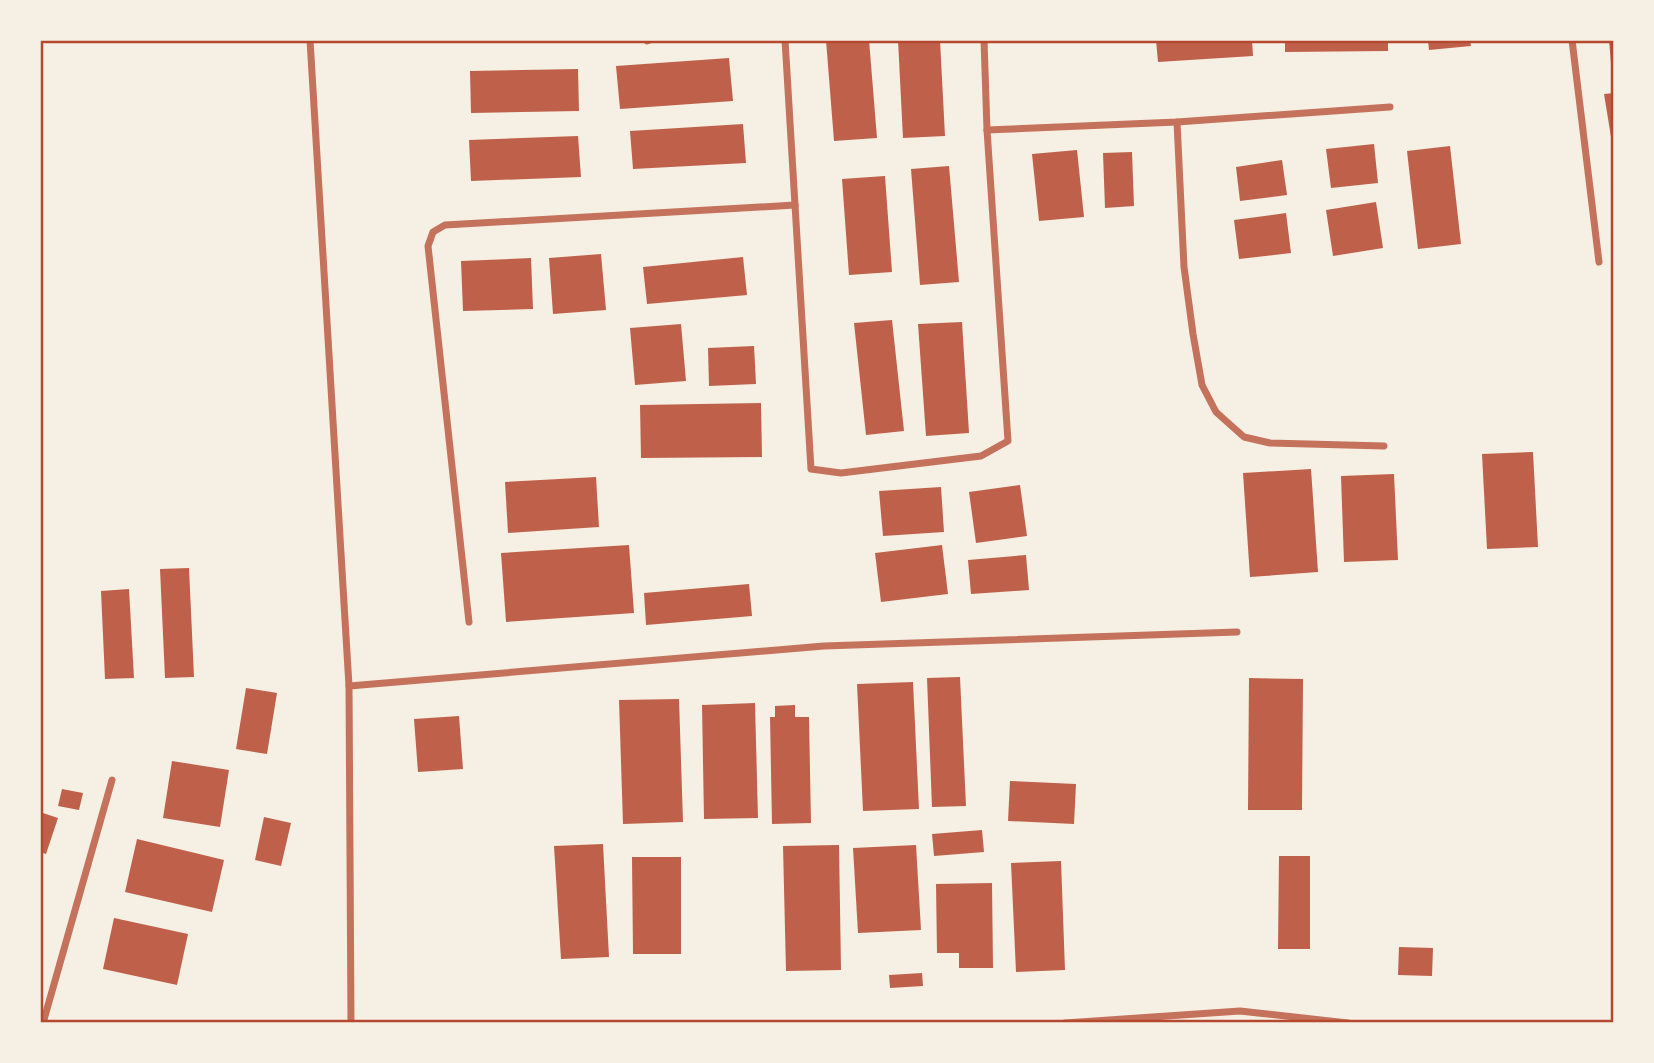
<svg xmlns="http://www.w3.org/2000/svg" width="1654" height="1063" font-family="Literata,serif">
	<style>
		.building { fill: #bf614a }
		.lines { fill: none; stroke-linecap: round; stroke-linejoin: round }
		.minor { stroke: #c5725c; stroke-width: 7 }
		.neatline { fill: none; stroke: #b5482f; stroke-width: 2.5 }
	</style>
	<rect width="100%" height="100%" fill="#f6efe4"/>
	<g class="building">
		<path d="M826 40H869L877 138 834 141Z"/>
		<path d="M898 40H940L945 136 903 138Z"/>
		<path d="M1156 40H1252L1253 56 1158 62Z"/>
		<path d="M1285 40H1388V51L1285 52Z"/>
		<path d="M1428 40H1470L1471 46 1429 50Z"/>
		<path d="M1609 40H1614V74L1612 75Z"/>
		<path d="M729 58 733 101 620 109 616 66Z"/>
		<path d="M578 69 579 111 471 113 470 71Z"/>
		<path d="M1614 93V143H1612L1604 94Z"/>
		<path d="M743 124 746 163 633 169 630 131Z"/>
		<path d="M578 136 581 177 471 181 469 140Z"/>
		<path d="M1374 144 1378 183 1331 188 1326 149Z"/>
		<path d="M1450 146 1461 244 1418 249 1407 151Z"/>
		<path d="M1077 150 1084 217 1039 221 1032 154Z"/>
		<path d="M1132 152 1134 206 1105 208 1103 153Z"/>
		<path d="M1282 160 1287 195 1240 201 1236 167Z"/>
		<path d="M949 166 959 282 920 285 911 169Z"/>
		<path d="M885 176 892 272 849 275 842 179Z"/>
		<path d="M1376 202 1383 248 1333 256 1326 210Z"/>
		<path d="M1286 213 1291 253 1239 259 1234 220Z"/>
		<path d="M601 254 606 310 553 314 549 258Z"/>
		<path d="M743 257 747 295 647 304 643 267Z"/>
		<path d="M531 258 533 309 463 311 461 261Z"/>
		<path d="M892 320 904 431 866 435 854 323Z"/>
		<path d="M962 322 969 433 926 436 918 324Z"/>
		<path d="M681 324 686 381 635 385 630 328Z"/>
		<path d="M754 346 756 384 709 386 708 348Z"/>
		<path d="M761 403 762 457 641 458 640 405Z"/>
		<path d="M1533 452 1538 547 1487 549 1482 454Z"/>
		<path d="M1311 469 1318 572 1250 577 1243 473Z"/>
		<path d="M1394 474 1398 560 1344 562 1341 476Z"/>
		<path d="M596 477 599 527 508 533 505 482Z"/>
		<path d="M1020 485 1027 536 976 543 969 492Z"/>
		<path d="M941 487 944 532 883 536 879 491Z"/>
		<path d="M629 545 634 613 506 622 501 553Z"/>
		<path d="M942 545 948 594 881 602 875 553Z"/>
		<path d="M1026 555 1029 590 971 594 968 560Z"/>
		<path d="M189 568 194 677 165 678 160 569Z"/>
		<path d="M749 584 752 616 646 625 644 593Z"/>
		<path d="M129 589 134 678 105 679 101 591Z"/>
		<path d="M960 677 966 806 932 807 927 678Z"/>
		<path d="M1249 678 1303 679 1302 810H1248Z"/>
		<path d="M913 682 919 809 863 811 857 684Z"/>
		<path d="M246 688 277 693 267 754 236 749Z"/>
		<path d="M679 699 683 822 623 824 619 700Z"/>
		<path d="M755 703 758 818 704 819 702 705Z"/>
		<path d="M795 705V717H809L811 823 772 824 770 717H775V706Z"/>
		<path d="M459 716 463 769 418 772 414 719Z"/>
		<path d="M172 761 229 770 220 827 163 818Z"/>
		<path d="M1010 781 1076 784 1074 824 1008 821Z"/>
		<path d="M62 789 83 793 79 810 58 806Z"/>
		<path d="M40 812 58 818 46 854 40 852Z"/>
		<path d="M264 817 291 823 281 866 255 860Z"/>
		<path d="M982 830 984 852 934 856 932 834Z"/>
		<path d="M137 839 224 860 212 912 125 892Z"/>
		<path d="M603 844 609 957 561 959 554 846Z"/>
		<path d="M839 845 841 970 786 971 783 846Z"/>
		<path d="M916 845 921 930 858 933 853 848Z"/>
		<path d="M1279 856H1310V949H1278Z"/>
		<path d="M632 857H681V954H633Z"/>
		<path d="M1061 861 1065 970 1016 972 1011 863Z"/>
		<path d="M992 883 993 968H959V953H937L936 884Z"/>
		<path d="M114 918 188 934 177 985 103 969Z"/>
		<path d="M1399 947 1433 948 1432 976 1398 975Z"/>
		<path d="M922 973 923 986 890 988 889 975Z"/>
	</g>
	<g class="lines">
		<g class="minor">
			<path d="M310 40 349 686 351 1023"/>
			<path d="M785 40 811 469 841 473 981 456 1008 441 987 130 984 40"/>
			<path d="M1572 40 1599 262"/>
			<path d="M647 41 650 40"/>
			<path d="M1177 122 1184 267 1193 334 1202 385 1216 412 1244 437 1270 443 1384 446"/>
			<path d="M987 130 1177 122 1390 107"/>
			<path d="M469 622 428 246 433 232 445 225 795 205"/>
			<path d="M349 686 824 646 1237 632"/>
			<path d="M43 1023 112 780"/>
			<path d="M1065 1023 1240 1011 1348 1023"/>
		</g>
	</g>
	<rect width="1654" height="1063" fill="none" stroke="#f6efe4" stroke-width="84"/>
	<rect x="42" y="42" width="1570" height="979" class="neatline"/>
</svg>
